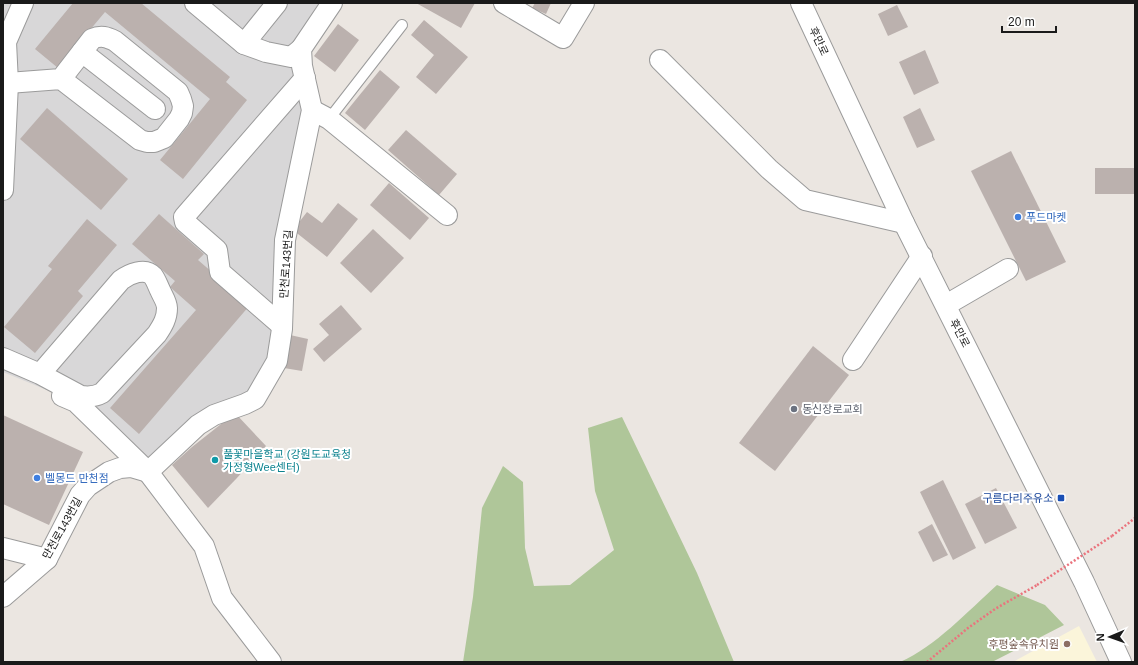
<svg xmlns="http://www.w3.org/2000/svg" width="1138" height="665" font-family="Helvetica,'Noto Sans KR',sans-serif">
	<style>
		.residential { fill: #d8d7d8 }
		.education { fill: #fbf5da }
		.forest { fill: #afc699 }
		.building { fill: #bbb1ae }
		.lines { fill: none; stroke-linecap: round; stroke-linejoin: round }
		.service-casing { stroke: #9b9b9b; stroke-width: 12 }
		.minor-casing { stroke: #9b9b9b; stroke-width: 22 }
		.path { stroke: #ea737d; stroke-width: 2.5; stroke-dasharray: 2 2; stroke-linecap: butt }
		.service { stroke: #fff; stroke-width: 10 }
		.minor { stroke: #fff; stroke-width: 20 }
		.path-bridge { stroke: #ea737d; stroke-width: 2.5; stroke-dasharray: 2 2; stroke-linecap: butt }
		.shop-dot { fill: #3f7fe0; stroke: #fff; stroke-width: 1.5 }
		.worship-dot { fill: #6b7280; stroke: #fff; stroke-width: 1.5 }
		.culture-dot { fill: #0f9aa8; stroke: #fff; stroke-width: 1.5 }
		.transit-dot { fill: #1a4fb4; stroke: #fff; stroke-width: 1.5 }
		.education-dot { fill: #8d6e63; stroke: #fff; stroke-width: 1.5 }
		.labels { text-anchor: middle; stroke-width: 4; stroke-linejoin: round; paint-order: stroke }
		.street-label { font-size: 11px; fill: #1a1a1a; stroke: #fff }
		.shop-label { font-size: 11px; fill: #366cbe; stroke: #fff; text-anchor: start }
		.worship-label { font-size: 11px; fill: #5b616d; stroke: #fff; text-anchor: start }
		.culture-label { font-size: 11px; fill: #0d838f; stroke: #fff; text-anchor: start }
		.transit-label { font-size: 11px; fill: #164399; stroke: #fff; text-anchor: end }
		.education-label { font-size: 11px; fill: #785e54; stroke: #fff; text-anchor: end }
	</style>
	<rect width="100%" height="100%" fill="#ebe6e1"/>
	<path class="residential" d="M3 3H332L301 49 312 110 282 329 245 404 148 472 76 402 3 372Z"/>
	<path class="education" d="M1079 626 1097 662H1013Z"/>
	<g class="forest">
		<path d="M622 417 697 573 734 662H463L473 597 482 508 503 466 523 482 525 548 534 586 570 585 614 550 595 491 588 428Z"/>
		<path d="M997 585 1045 605 1064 625 992 662H900C935 647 968 611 997 585Z"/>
	</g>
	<g class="building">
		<path d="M73 3H141L230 77 226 82 247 100 183 179 160 160 210 99 105 12 58 68 35 49Z"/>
		<path d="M416 3H475L461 28Z"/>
		<path d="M535 3H551L546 14 532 8Z"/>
		<path d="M897 5 908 27 888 36 878 14Z"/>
		<path d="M424 20 468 57 436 94 416 77 434 55 411 35Z"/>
		<path d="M338 24 359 40 335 72 314 56Z"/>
		<path d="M925 50 939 83 914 95 899 62Z"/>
		<path d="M380 70 400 87 365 130 345 113Z"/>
		<path d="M47 108 128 179 101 210 20 139Z"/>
		<path d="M920 108 935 140 917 148 903 117Z"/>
		<path d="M406 130 457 174 439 195 388 150Z"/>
		<path d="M1011 151 1066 262 1026 281 971 171Z"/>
		<rect x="1095" y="168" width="40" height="26"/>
		<path d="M389 183 429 218 410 240 370 205Z"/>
		<path d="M338 203 358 219 327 257 293 230 307 212 322 223Z"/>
		<path d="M159 214 204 254 198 260 250 305 139 434 110 408 196 310 170 287 175 281 132 244Z"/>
		<path d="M87 219 117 245 78 291 83 296 35 353 4 327 52 269 48 266Z"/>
		<path d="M373 229 404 258 371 293 340 263Z"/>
		<path d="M341 305 362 329 324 362 313 349 329 335 319 324Z"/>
		<path d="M290 335 308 339 302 371 284 368Z"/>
		<path d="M813 346 849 375 775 471 739 443Z"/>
		<path d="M235 413 266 446 236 479 208 508 172 465 192 447Z"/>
		<path d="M3 415 83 452 49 525 3 504Z"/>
		<path d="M943 480 976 548 953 560 920 492Z"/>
		<path d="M996 488 1017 528 985 544 965 504Z"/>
		<path d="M932 524 948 555 933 562 918 532Z"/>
	</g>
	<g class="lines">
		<defs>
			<path id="service" d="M329 119 402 25"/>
			<g id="minor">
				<path d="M195 3 244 44 266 52 291 57 301 49"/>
				<path d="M504 3 563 38 584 3"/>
				<path d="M801 3 904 223 1084 582 1121 662"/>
				<path d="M244 44 277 3"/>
				<path d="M82 52 155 109"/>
				<path d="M660 60 769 169 805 200 904 223"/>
				<path d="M8 83 61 79 140 140 147 142H154L164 138 179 119 182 113 183 106 181 99 178 92 115 41C107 37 101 35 92 39L61 79"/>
				<path d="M312 110 329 119 447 215"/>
				<path d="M3 190 8 83 6 42 23 3"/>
				<path d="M946 305 1008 269"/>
				<path d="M281 325 220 272 217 250 185 222 184 217 305 78"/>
				<path d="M3 358 40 374 81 396C89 397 95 397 102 393L157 334C163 325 167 318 167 308 167 302 162 295 160 290 158 286 156 280 153 276 145 267 129 274 121 280L40 374"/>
				<path d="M853 360 922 256"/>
				<path d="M62 396 76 402 148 472 204 546 222 598 271 662"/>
				<path d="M148 472 198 425 214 415 245 404 255 399 277 361 282 329 285 240 312 110 302 66 301 49 332 3"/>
				<path d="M3 548 47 559"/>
				<path d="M3 597 47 559 80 495 88 486 109 472 120 468 131 467 148 472"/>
			</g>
		</defs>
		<use href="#service" class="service-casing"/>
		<use href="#minor" class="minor-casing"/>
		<g class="path">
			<path d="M1112 536 1135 518"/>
			<path d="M927 662 968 628 995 609 1037 585"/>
		</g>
		<use href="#service" class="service"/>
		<use href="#minor" class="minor"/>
		<path class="path-bridge" d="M1037 585 1112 536"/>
	</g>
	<g class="shop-dot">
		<circle cx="1018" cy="217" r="4"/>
		<circle cx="37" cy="478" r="4"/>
	</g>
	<circle class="worship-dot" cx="794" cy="409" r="4"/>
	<circle class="culture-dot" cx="215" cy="460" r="4"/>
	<rect class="transit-dot" x="1057" y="494" width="8" height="8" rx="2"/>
	<circle class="education-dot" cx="1067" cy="644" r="4"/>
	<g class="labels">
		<g class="street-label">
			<text transform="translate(819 41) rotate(65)" y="4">후만로</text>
			<text transform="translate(286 264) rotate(-86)" y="4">만천로143번길</text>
			<text transform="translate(960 333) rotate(63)" y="4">후만로</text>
			<text transform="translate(62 528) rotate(-61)" y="4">만천로143번길</text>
		</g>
		<g class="shop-label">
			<text x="1026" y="221">푸드마켓</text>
			<text x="45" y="482">벨몽드 만천점</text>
		</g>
		<g class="worship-label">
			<text x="802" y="413">동신장로교회</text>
		</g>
		<g class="culture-label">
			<text x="223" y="458">풀꽃마을학교 (강원도교육청<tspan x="223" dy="13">가정형Wee센터)</tspan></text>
		</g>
		<g class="transit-label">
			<text x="1053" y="502">구름다리주유소</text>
		</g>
		<g class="education-label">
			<text x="1059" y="648">후평숲속유치원</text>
		</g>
	</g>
	<rect width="1138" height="665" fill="none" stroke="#1a1a1a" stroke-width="8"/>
	<g transform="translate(1110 637) rotate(268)" stroke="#ffffff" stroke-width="3" paint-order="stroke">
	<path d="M0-3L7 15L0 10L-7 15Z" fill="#1a1a1a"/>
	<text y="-6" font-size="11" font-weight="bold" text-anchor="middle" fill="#1a1a1a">N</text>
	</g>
	<path d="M1002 26v6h54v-6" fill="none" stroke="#1a1a1a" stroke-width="2"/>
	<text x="1008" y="26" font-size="12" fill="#1a1a1a" stroke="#ffffff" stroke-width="3" paint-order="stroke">20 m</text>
</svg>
